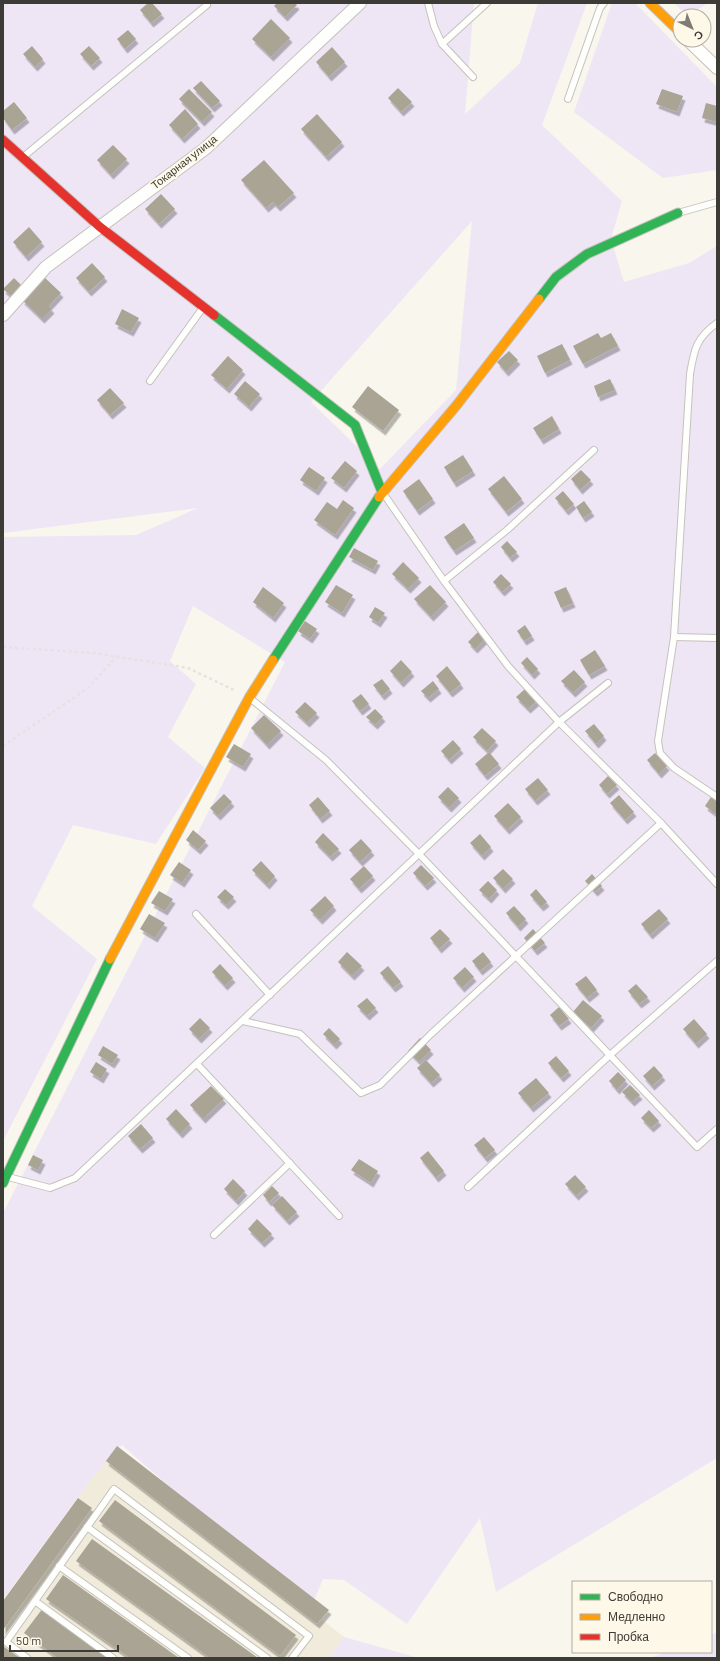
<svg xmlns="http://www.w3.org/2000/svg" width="720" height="1661" font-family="Barlow,sans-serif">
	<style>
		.built { fill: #f1ebdb }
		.green { fill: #eee6f5; fill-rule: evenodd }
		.building { fill: #a9a494; filter: url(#shadow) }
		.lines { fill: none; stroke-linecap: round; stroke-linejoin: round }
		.lane-casing { stroke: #c5c2bc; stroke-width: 8 }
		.street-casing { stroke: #c5c2bc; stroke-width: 14 }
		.fast-casing { stroke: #c5c2bc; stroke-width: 11 }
		.slow-casing { stroke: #c5c2bc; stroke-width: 11 }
		.jam-casing { stroke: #c5c2bc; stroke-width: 11 }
		.path { stroke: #e5e3e1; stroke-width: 2.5; stroke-dasharray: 3 3; stroke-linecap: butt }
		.lane { stroke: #fefefc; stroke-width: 6 }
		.street { stroke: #fefefc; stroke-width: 12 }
		.fast { stroke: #30b455; stroke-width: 9 }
		.slow { stroke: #ff9f0a; stroke-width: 9 }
		.jam { stroke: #e5322d; stroke-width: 9 }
		.labels { text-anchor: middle; stroke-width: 4; stroke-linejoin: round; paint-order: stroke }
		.street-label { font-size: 11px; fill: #3d3b35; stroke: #fef8e9 }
	</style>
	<defs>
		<filter id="shadow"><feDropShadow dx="2.5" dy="4.5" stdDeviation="0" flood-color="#0004"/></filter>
	</defs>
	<rect width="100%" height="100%" fill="#f9f6ee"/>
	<path class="built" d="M110 1453 344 1637 329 1658H3V1601Z"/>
	<g class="green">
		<path d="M3 3H474L465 114 520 63 538 3H587L542 125 622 201 611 239 624 282 689 263 717 246V1458L496 1592 480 1518 407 1624 344 1580 323 1579 310 1610 122 1445 92 1478 3 1600V1213L285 662 193 606 170 661 196 684 168 737 205 768 156 844 73 825 32 906 97 959 3 1141V537L136 535 198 508 3 533ZM472 221 456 390 380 469 311 402Z"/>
		<path d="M612 3H635L717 87V170L663 178 574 112Z"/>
		<path d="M674 3H707L690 16H687Z"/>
		<path d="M717 1632V1658H651L666 1652H711V1635Z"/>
		<path d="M344 1637 419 1658H329Z"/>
	</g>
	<g class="building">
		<path d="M148 3H152L162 14 151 23 140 10Z"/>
		<path d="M277 3H295L297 5 285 17 274 6Z"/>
		<path d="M271 19 290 38 271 57 252 39Z"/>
		<path d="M128 30 136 39 125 49 117 39Z"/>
		<path d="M32 46 43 59 35 67 23 54Z"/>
		<path d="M89 46 100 58 91 66 80 54Z"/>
		<path d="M332 47 345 62 329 77 316 62Z"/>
		<path d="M201 81 220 101 212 108 193 88Z"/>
		<path d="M398 88 412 102 401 112 388 98Z"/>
		<path d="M189 89 212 112 202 122 179 99Z"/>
		<path d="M662 89 683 96 677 112 656 104Z"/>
		<path d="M14 102 27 118 12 130 3 118V111Z"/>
		<path d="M706 103 717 106V122L702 118Z"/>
		<path d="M185 109 198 124 182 139 169 125Z"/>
		<path d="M317 114 342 142 326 157 301 129Z"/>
		<path d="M113 145 127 159 111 175 97 160Z"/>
		<path d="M264 160 294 193 278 207 273 202 266 208 241 180Z"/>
		<path d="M161 194 175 209 159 224 145 209Z"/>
		<path d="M29 227 42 242 26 257 13 242Z"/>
		<path d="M92 263 105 277 89 292 76 278Z"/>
		<path d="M43 276 61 293 49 306 52 309 42 319 22 300Z"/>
		<path d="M14 278 21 285 11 296 3 289Z"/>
		<path d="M122 309 139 318 131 332 115 324Z"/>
		<path d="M598 333 601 338 611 333 618 346 583 364 573 346Z"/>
		<path d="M562 344 570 360 545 373 537 356Z"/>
		<path d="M509 351 518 360 506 372 497 362Z"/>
		<path d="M228 356 243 370 227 389 211 375Z"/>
		<path d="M610 379 615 390 598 397 594 386Z"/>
		<path d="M245 381 260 394 249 407 234 394Z"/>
		<path d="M368 386 399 410 383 431 352 407Z"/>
		<path d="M110 388 124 403 110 415 97 400Z"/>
		<path d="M552 416 559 429 541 440 533 428Z"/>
		<path d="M463 455 473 471 454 483 444 467Z"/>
		<path d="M345 461 357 471 344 488 331 478Z"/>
		<path d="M309 467 325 478 316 491 300 480Z"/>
		<path d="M581 470 591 480 580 490 571 479Z"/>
		<path d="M504 476 522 499 506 512 488 489Z"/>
		<path d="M419 479 433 499 417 511 403 491Z"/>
		<path d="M563 491 574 504 566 511 555 498Z"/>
		<path d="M343 500 354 508 335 535 314 520 327 502 337 509Z"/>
		<path d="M584 501 592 512 583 518 576 507Z"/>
		<path d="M464 523 474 538 454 551 444 537Z"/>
		<path d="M507 541 517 552 510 558 501 547Z"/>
		<path d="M354 548 378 561 373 570 349 557Z"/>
		<path d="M403 562 419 578 408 589 392 574Z"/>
		<path d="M501 574 511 584 502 592 493 582Z"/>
		<path d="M336 585 353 595 342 613 325 602Z"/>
		<path d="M430 585 446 602 431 617 414 599Z"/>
		<path d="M263 587 284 603 273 618 253 602Z"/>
		<path d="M566 587 573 603 561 608 554 592Z"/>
		<path d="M375 607 385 613 378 623 369 617Z"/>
		<path d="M305 621 317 629 310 639 298 631Z"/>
		<path d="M525 625 532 636 524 641 517 631Z"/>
		<path d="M478 632 485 639 475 649 468 642Z"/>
		<path d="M595 650 605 666 589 675 580 660Z"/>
		<path d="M527 657 538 669 532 675 521 663Z"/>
		<path d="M401 660 412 672 401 683 390 671Z"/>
		<path d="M447 666 461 684 450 693 436 676Z"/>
		<path d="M574 670 585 682 573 693 561 681Z"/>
		<path d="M382 679 390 689 382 696 373 685Z"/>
		<path d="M433 681 439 689 428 698 421 691Z"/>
		<path d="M525 689 537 701 528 709 516 697Z"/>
		<path d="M361 694 369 704 360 711 352 701Z"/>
		<path d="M305 702 317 713 307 723 295 712Z"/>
		<path d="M375 709 383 717 375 725 366 717Z"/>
		<path d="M264 715 281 731 267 745 251 728Z"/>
		<path d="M594 724 604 736 596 744 585 731Z"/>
		<path d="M482 728 496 741 487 751 473 737Z"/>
		<path d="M453 740 461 749 449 760 441 751Z"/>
		<path d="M234 744 251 754 243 767 226 757Z"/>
		<path d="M489 752 499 764 485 776 475 764Z"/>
		<path d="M655 753 667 766 659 774 647 760Z"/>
		<path d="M608 776 617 785 607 794 599 785Z"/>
		<path d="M538 778 548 790 535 801 525 789Z"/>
		<path d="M448 787 459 798 449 808 438 797Z"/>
		<path d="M224 794 232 802 218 816 210 808Z"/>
		<path d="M619 795 634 812 625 820 610 803Z"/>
		<path d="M318 797 330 811 320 819 309 805Z"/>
		<path d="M711 797 717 801V815L705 806Z"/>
		<path d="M508 803 521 817 507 830 494 816Z"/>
		<path d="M193 830 206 841 198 850 186 840Z"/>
		<path d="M323 833 339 849 330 857 315 842Z"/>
		<path d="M480 834 491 847 482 856 470 843Z"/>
		<path d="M361 839 372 851 360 862 349 850Z"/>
		<path d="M261 861 275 876 267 885 252 870Z"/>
		<path d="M179 862 191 870 182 883 170 875Z"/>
		<path d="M421 865 434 878 425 886 413 873Z"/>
		<path d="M364 866 373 876 359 889 350 879Z"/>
		<path d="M503 869 513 879 503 889 493 878Z"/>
		<path d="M592 874 602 886 595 892 585 881Z"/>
		<path d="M488 881 497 890 489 899 479 890Z"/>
		<path d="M225 889 234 897 226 905 217 897Z"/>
		<path d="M536 889 547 902 541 907 530 895Z"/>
		<path d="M159 891 173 899 165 911 151 903Z"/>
		<path d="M325 896 334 906 320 920 310 910Z"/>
		<path d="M514 906 526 919 518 927 506 913Z"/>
		<path d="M659 909 668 919 650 935 641 924Z"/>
		<path d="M149 914 165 923 155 938 140 929Z"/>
		<path d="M440 929 450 939 439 949 430 938Z"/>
		<path d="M533 929 545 943 535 951 524 938Z"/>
		<path d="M347 952 362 966 352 976 338 962Z"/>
		<path d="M483 952 491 962 480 971 472 961Z"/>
		<path d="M220 964 233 978 225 986 212 972Z"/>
		<path d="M388 966 401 982 393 988 380 973Z"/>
		<path d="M465 967 474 977 462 988 453 978Z"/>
		<path d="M586 976 597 990 587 998 575 984Z"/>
		<path d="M636 984 648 997 639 1004 628 991Z"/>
		<path d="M367 998 376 1008 367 1016 357 1006Z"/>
		<path d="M583 1000 602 1016 591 1028 573 1012Z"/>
		<path d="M559 1007 569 1019 559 1026 550 1015Z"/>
		<path d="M200 1018 210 1028 199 1039 189 1029Z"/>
		<path d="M694 1019 707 1034 696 1044 683 1029Z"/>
		<path d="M329 1028 340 1039 334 1045 323 1034Z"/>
		<path d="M420 1038 431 1050 419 1062 408 1051Z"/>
		<path d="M103 1046 118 1055 112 1064 98 1055Z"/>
		<path d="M556 1056 569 1071 561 1078 548 1063Z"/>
		<path d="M426 1060 440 1075 431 1083 417 1068Z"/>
		<path d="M96 1062 107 1069 101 1079 90 1072Z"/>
		<path d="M654 1066 663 1076 652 1086 643 1076Z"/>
		<path d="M618 1072 626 1080 617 1090 609 1081Z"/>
		<path d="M536 1078 549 1093 531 1108 518 1093Z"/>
		<path d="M630 1085 640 1095 632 1102 622 1092Z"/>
		<path d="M211 1086 224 1099 203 1119 190 1105Z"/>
		<path d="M176 1109 190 1124 180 1134 166 1119Z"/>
		<path d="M649 1110 659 1121 651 1128 641 1118Z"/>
		<path d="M141 1124 153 1138 140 1149 128 1136Z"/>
		<path d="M484 1137 495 1150 485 1158 474 1145Z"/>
		<path d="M428 1151 444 1171 436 1178 420 1158Z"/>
		<path d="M33 1155 43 1160 38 1170 28 1165Z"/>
		<path d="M359 1159 378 1171 371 1183 351 1170Z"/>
		<path d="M575 1175 586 1187 576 1196 565 1184Z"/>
		<path d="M233 1179 245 1191 236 1201 224 1189Z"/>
		<path d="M272 1186 279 1193 269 1202 263 1195Z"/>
		<path d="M282 1196 297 1212 287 1221 272 1205Z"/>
		<path d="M257 1219 272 1234 262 1243 248 1229Z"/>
		<path d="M117 1446 329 1610 317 1624 106 1461Z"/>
		<path d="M78 1498 92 1508 3 1630V1601Z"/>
		<path d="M115 1500 296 1635 280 1656 99 1521Z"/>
		<path d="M92 1539 258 1658H210L76 1561Z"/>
		<path d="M63 1575 179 1658H130L46 1599Z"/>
		<path d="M43 1608 109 1658H58L24 1633Z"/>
		<path d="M3 1646 20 1658H3Z"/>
	</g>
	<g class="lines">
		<defs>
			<g id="lane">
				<path d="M428 3 434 26 442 44 473 77"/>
				<path d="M442 44 487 3"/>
				<path d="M568 99 600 8 604 3"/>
				<path d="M23 157 207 5"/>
				<path d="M678 213 717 202"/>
				<path d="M717 323C696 338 694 350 690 374L674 637 658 741 660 753 674 768 717 797"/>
				<path d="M150 381 202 309"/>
				<path d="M383 493 444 581 508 666 559 722 661 823 717 884"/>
				<path d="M444 581 507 530 594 450"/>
				<path d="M674 637 717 638"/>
				<path d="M251 699 326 760 419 854 697 1147 717 1129"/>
				<path d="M196 914 270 995"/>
				<path d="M243 1021 300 1034 361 1093 380 1085 431 1034 661 823"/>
				<path d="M197 1064 339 1216"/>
				<path d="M8 1177 50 1188 75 1178 559 722 608 683"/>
				<path d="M468 1187 610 1055 717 961"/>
				<path d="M214 1235 290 1163"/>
				<path d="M87 1527 267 1658"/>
				<path d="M59 1566 188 1658"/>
				<path d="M35 1601 113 1658"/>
				<path d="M27 1658 6 1642 114 1489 309 1636 292 1658"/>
			</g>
			<g id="street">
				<path d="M688 40 717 68"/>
				<path d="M3 315 46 267 206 148 360 3"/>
			</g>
			<g id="fast">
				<path d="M539 299 556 277 587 254 678 213"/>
				<path d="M214 315 355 425 382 492"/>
				<path d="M273 660 379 497"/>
				<path d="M3 1183 110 959"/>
			</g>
			<g id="slow">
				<path d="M650 3 680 32"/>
				<path d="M379 497 456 406 539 299"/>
				<path d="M110 959 249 698 273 660"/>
			</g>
			<path id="jam" d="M3 140 100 227 214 315"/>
		</defs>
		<use href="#lane" class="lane-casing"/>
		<use href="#street" class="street-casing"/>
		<use href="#fast" class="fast-casing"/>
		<use href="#slow" class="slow-casing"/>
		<use href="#jam" class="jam-casing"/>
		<g class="path">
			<path d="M3 647 94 653 188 668 236 691"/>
			<path d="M3 746 88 688 116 657"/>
		</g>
		<use href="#lane" class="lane"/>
		<use href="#street" class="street"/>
		<use href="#fast" class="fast"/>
		<use href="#slow" class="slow"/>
		<use href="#jam" class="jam"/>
	</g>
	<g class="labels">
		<g class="street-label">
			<text transform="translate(184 162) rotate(-38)" y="4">Токарная улица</text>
		</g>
	</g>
	<rect width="720" height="1661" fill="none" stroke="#3d3b35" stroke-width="8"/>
	<rect x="572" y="1581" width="140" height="72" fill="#fef8e9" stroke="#b1aca1"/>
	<rect x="580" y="1594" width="20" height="6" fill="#30b455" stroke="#b1aca1"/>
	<text x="608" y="1601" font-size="12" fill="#3d3b35">Свободно</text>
	<rect x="580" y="1614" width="20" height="6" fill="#ff9f0a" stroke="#b1aca1"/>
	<text x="608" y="1621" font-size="12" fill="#3d3b35">Медленно</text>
	<rect x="580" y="1634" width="20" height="6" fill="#e5322d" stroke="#b1aca1"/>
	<text x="608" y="1641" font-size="12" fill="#3d3b35">Пробка</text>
	<g transform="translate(692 28) rotate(137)"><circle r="19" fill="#fef8e9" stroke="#b1aca1"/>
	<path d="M0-3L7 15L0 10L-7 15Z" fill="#7f7c76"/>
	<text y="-6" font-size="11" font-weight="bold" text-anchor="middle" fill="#3d3b35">С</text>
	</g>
	<path d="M10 1645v6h108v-6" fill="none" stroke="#3d3b35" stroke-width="2"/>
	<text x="16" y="1645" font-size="12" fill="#3d3b35" stroke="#fef8e9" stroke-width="3" paint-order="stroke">50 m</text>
</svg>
